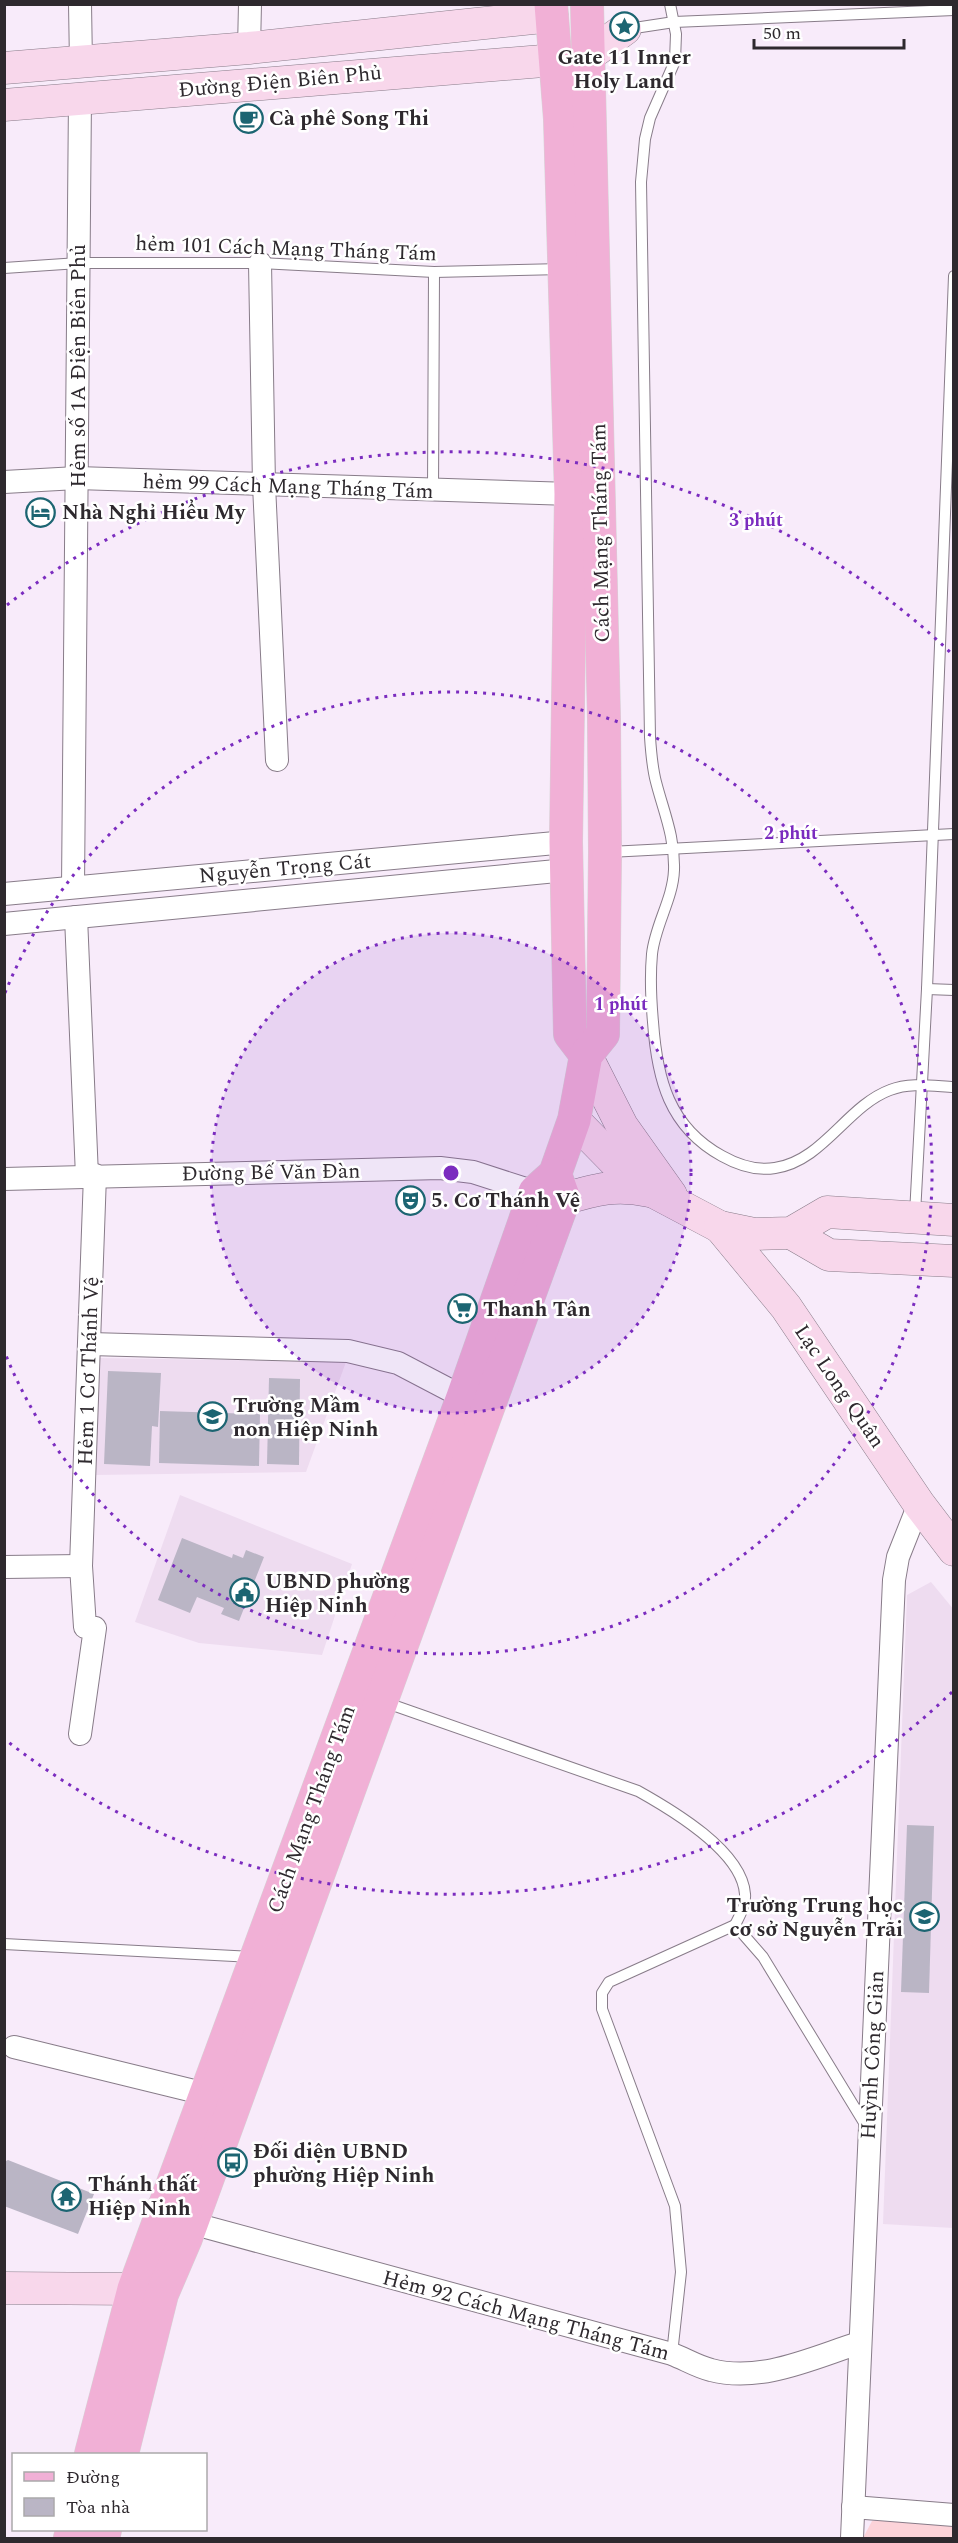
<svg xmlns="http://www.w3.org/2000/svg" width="958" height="2543" font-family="Spectral,serif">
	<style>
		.built { fill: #eedcf0 }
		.green { fill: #fcd3d9 }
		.building { fill: #bab5c5 }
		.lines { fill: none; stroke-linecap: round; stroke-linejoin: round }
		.lane-casing { stroke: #887c89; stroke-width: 12 }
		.street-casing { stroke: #887c89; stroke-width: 24 }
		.secondary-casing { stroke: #887c89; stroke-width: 33 }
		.primary-casing { stroke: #d5d4d5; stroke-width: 34 }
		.lane { stroke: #fff; stroke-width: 10 }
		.street { stroke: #fff; stroke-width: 22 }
		.secondary { stroke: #f8d7eb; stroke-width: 32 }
		.primary { stroke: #f1b0d6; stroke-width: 33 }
		.ring { fill: none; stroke: #7b2cbf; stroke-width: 3; stroke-dasharray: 3 6 }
		.labels { text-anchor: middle; stroke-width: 5; stroke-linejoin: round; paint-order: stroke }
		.poi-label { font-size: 21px; font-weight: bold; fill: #2e292e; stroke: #fff; text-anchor: start }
		.street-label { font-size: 21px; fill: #2e292e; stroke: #fff }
		.centre { fill: #7b2cbf; stroke: #fff; stroke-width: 3 }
		.ring-label { font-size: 18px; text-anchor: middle; font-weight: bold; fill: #7b2cbf; stroke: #fff; stroke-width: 5; stroke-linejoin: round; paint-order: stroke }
	</style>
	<rect width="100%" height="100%" fill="#f8ebfa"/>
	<g class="built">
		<path d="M100 1358 346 1362 306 1472 95 1475Z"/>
		<path d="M180 1495 352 1564 322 1655 199 1643 135 1622Z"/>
		<path d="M931 1582 954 1610 953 2228 883 2224 907 1595Z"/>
	</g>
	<path class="green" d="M886 2519 953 2525V2538H863L872 2521Z"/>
	<g class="building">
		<path d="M108 1371 161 1373 158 1427 152 1426 150 1466 104 1464Z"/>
		<path d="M269 1378 300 1379 299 1465 267 1464Z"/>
		<path d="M160 1411 260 1414 259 1466 159 1463Z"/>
		<path d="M182 1538 232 1558 233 1554 243 1558 246 1550 264 1557 239 1621 221 1614 224 1608 197 1597 190 1613 158 1600Z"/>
		<path d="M907 1825 934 1826 929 1993 901 1992Z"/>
		<path d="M8 2160 94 2194 78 2234 4 2206V2162Z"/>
	</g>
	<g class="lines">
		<defs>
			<g id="lane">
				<path d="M670 4 676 34 675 61 650 118 645 139 641 182 650 737C651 752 652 767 656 782 664 813 675 837 674 870 673 899 655 925 652 954 650 976 651 1000 653 1022 657 1079 669 1127 722 1156 738 1165 757 1171 775 1168 823 1161 847 1106 890 1090 910 1082 933 1086 954 1087"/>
				<path d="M628 29 674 22 954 10"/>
				<path d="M4 268 79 263H260L434 272 562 269"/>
				<path d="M433 491 434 272"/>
				<path d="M609 852 954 834"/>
				<path d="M927 989 954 990"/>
				<path d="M915 1214 927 989 954 276"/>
				<path d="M384 1702 638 1791C672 1810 742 1851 745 1894 746 1905 740 1915 735 1925"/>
				<path d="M4 1944 253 1957"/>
				<path d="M672 2354 681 2272 675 2206 602 2009V1993L609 1982 735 1925 763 1957 866 2126"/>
			</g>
			<g id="street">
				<path d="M80 4 81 63"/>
				<path d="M249 48 250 4"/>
				<path d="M260 263 264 485 277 760"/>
				<path d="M4 482 77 478 571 494"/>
				<path d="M73 887 80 97"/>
				<path d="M4 894 566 842"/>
				<path d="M76 917 87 1176"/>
				<path d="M4 924 567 870"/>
				<path d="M4 1179 440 1168 473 1172 535 1192"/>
				<path d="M90 1344 348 1351 398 1363 463 1397"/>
				<path d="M4 1567 81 1566"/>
				<path d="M80 1734 95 1628 85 1627 81 1566 95 1175"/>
				<path d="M14 2047 206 2094"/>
				<path d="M191 2223 672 2354C685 2359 698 2367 711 2370 761 2383 812 2358 859 2343"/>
				<path d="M853 2507 954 2515"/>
				<path d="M852 2538 894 1580 898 1557 919 1504"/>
			</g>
			<g id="secondary">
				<path d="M588 56 625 29"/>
				<path d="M4 68 249 48 552 16"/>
				<path d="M4 105 555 60"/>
				<path d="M586 1055 622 1126 671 1195"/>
				<path d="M574 1120 625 1172 652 1191 720 1227 754 1234 791 1233 827 1212 954 1220"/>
				<path d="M564 1199C596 1189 616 1184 650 1191"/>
				<path d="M720 1227 786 1307 919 1504 954 1550"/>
				<path d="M791 1233 829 1255 954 1261"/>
				<path d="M4 2288 134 2289"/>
			</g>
			<g id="primary">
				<path d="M551 4 560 119 571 494 566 842 570 1034 586 1055"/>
				<path d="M91 2454 134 2289 463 1397 535 1192 555 1174 574 1120 586 1055 603 1034 605 852 604 719 587 4"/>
				<path d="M122 2454 162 2294 186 2238 564 1199 555 1174"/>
				<path d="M70 2538 72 2530"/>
				<path d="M103 2538 105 2530"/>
			</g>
		</defs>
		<use href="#lane" class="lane-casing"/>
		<use href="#street" class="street-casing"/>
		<use href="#secondary" class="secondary-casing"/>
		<use href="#primary" class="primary-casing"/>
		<use href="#lane" class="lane"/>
		<use href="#street" class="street"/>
		<use href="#secondary" class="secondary"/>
		<use href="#primary" class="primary"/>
	</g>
	<circle cx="451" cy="1173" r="240" fill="#7b2cbf" fill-opacity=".12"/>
	<g class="ring">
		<circle cx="451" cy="1173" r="240"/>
		<path d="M5 993A481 481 0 1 1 5 1353"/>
		<path d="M952 1692A721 721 0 0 1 7 1741M7 605A721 721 0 0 1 952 654"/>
	</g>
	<defs>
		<symbol id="sight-ring" viewBox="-11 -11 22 22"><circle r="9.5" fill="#fff" stroke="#1c6572" stroke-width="1.5"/><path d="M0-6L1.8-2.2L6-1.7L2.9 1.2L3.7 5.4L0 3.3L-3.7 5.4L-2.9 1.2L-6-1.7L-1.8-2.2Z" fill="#1c6572"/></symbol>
		<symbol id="cafe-ring" viewBox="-11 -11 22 22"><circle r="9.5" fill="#fff" stroke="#1c6572" stroke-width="1.5"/><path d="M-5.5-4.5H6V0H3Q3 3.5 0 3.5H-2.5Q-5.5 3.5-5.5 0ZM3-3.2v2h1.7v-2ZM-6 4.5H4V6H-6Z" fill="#1c6572"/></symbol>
		<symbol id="hotel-ring" viewBox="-11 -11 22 22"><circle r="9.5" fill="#fff" stroke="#1c6572" stroke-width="1.5"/><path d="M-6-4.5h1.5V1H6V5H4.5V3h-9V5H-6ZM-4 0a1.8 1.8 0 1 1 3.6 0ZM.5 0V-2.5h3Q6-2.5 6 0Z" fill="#1c6572"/></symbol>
		<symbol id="theatre-ring" viewBox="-11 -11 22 22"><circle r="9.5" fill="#fff" stroke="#1c6572" stroke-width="1.5"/><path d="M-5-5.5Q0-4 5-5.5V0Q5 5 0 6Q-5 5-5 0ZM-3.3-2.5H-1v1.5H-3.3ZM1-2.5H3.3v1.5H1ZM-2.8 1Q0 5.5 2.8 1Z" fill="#1c6572"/></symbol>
		<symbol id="supermarket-ring" viewBox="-11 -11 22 22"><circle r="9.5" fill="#fff" stroke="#1c6572" stroke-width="1.5"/><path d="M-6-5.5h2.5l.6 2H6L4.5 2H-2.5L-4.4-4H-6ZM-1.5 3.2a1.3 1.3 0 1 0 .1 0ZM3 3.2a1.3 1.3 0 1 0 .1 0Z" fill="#1c6572"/></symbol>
		<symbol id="school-ring" viewBox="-11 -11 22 22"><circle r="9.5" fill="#fff" stroke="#1c6572" stroke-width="1.5"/><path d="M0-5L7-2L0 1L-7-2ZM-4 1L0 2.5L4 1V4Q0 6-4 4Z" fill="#1c6572"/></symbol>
		<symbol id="civic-ring" viewBox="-11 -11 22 22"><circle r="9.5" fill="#fff" stroke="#1c6572" stroke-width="1.5"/><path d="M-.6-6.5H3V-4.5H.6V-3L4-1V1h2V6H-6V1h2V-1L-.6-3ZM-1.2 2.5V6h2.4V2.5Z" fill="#1c6572"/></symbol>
		<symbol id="bus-ring" viewBox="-11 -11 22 22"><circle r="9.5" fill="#fff" stroke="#1c6572" stroke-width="1.5"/><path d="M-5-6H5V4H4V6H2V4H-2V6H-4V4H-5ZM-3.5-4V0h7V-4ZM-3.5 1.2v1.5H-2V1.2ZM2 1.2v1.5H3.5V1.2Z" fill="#1c6572"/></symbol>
		<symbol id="temple-ring" viewBox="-11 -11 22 22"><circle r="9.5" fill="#fff" stroke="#1c6572" stroke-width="1.5"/><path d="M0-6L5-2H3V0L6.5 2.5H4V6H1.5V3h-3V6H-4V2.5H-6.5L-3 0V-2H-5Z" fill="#1c6572"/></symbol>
	</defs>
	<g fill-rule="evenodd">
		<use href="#sight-ring" x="608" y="10" width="33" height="33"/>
		<use href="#cafe-ring" x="232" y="102" width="33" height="33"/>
		<use href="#hotel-ring" x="24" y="496" width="33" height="33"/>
		<use href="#theatre-ring" x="394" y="1184" width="33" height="33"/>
		<use href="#supermarket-ring" x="446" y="1292" width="33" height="33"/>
		<use href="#school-ring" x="196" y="1400" width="33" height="33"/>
		<use href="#civic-ring" x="228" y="1576" width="33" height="33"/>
		<use href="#school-ring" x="908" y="1900" width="33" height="33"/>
		<use href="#bus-ring" x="216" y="2146" width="33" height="33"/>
		<use href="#temple-ring" x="50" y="2180" width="33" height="33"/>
	</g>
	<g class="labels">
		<g class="poi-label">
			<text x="624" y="64" text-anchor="middle">Gate 11 Inner<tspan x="624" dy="24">Holy Land</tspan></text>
			<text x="269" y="125">Cà phê Song Thi</text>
			<text x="62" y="519">Nhà Nghỉ Hiểu My</text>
			<text x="431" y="1207">5. Cơ Thánh Vệ</text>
			<text x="483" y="1316">Thanh Tân</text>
			<text x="233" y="1412">Trường Mầm<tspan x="233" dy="24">non Hiệp Ninh</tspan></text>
			<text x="265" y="1588">UBND phường<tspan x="265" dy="24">Hiệp Ninh</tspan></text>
			<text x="903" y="1912" text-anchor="end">Trường Trung học<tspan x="903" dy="24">cơ sở Nguyễn Trãi</tspan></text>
			<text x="253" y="2158">Đối diện UBND<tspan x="253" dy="24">phường Hiệp Ninh</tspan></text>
			<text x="88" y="2191">Thánh thất<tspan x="88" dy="24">Hiệp Ninh</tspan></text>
		</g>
		<g class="street-label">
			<text transform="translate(280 81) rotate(-5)" y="7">Đường Điện Biên Phủ</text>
			<text transform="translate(286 248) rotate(2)" y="7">hẻm 101 Cách Mạng Tháng Tám</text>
			<text transform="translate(78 366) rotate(-90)" y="7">Hẻm số 1A Điện Biên Phủ</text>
			<text transform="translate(288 486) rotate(2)" y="7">hẻm 99 Cách Mạng Tháng Tám</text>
			<text transform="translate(600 533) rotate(-91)" y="7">Cách Mạng Tháng Tám</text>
			<text transform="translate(285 868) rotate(-5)" y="7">Nguyễn Trọng Cát</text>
			<text transform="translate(271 1172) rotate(-1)" y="7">Đường Bế Văn Đàn</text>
			<text transform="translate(88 1371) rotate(-88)" y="7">Hẻm 1 Cơ Thánh Vệ</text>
			<text transform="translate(840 1386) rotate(56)" y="7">Lạc Long Quân</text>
			<text transform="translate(311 1809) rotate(-70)" y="7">Cách Mạng Tháng Tám</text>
			<text transform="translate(872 2055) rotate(-87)" y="7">Huỳnh Công Giản</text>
			<text transform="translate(526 2315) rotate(15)" y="7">Hẻm 92 Cách Mạng Tháng Tám</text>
		</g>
	</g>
	<circle cx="451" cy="1173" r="9" class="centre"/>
	<g class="ring-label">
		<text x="756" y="526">3 phút</text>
		<text x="791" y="839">2 phút</text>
		<text x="621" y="1010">1 phút</text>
	</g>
	<rect width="958" height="2543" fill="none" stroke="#2e292e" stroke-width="12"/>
	<rect x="12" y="2453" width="195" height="78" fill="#ffffff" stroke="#aba9ab" stroke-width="1.5"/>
	<rect x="24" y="2472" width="30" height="9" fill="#f1b0d6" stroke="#aba9ab" stroke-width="1.5"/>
	<text x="66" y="2483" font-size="18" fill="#2e292e">Đường</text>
	<rect x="24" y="2498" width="30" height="18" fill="#bab5c5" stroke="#aba9ab" stroke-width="1.5"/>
	<text x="66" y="2513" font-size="18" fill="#2e292e">Tòa nhà</text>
	<path d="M754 39v9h150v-9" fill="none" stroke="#2e292e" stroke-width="3"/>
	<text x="763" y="39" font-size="18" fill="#2e292e" stroke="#ffffff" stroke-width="4.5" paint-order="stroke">50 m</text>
</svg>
